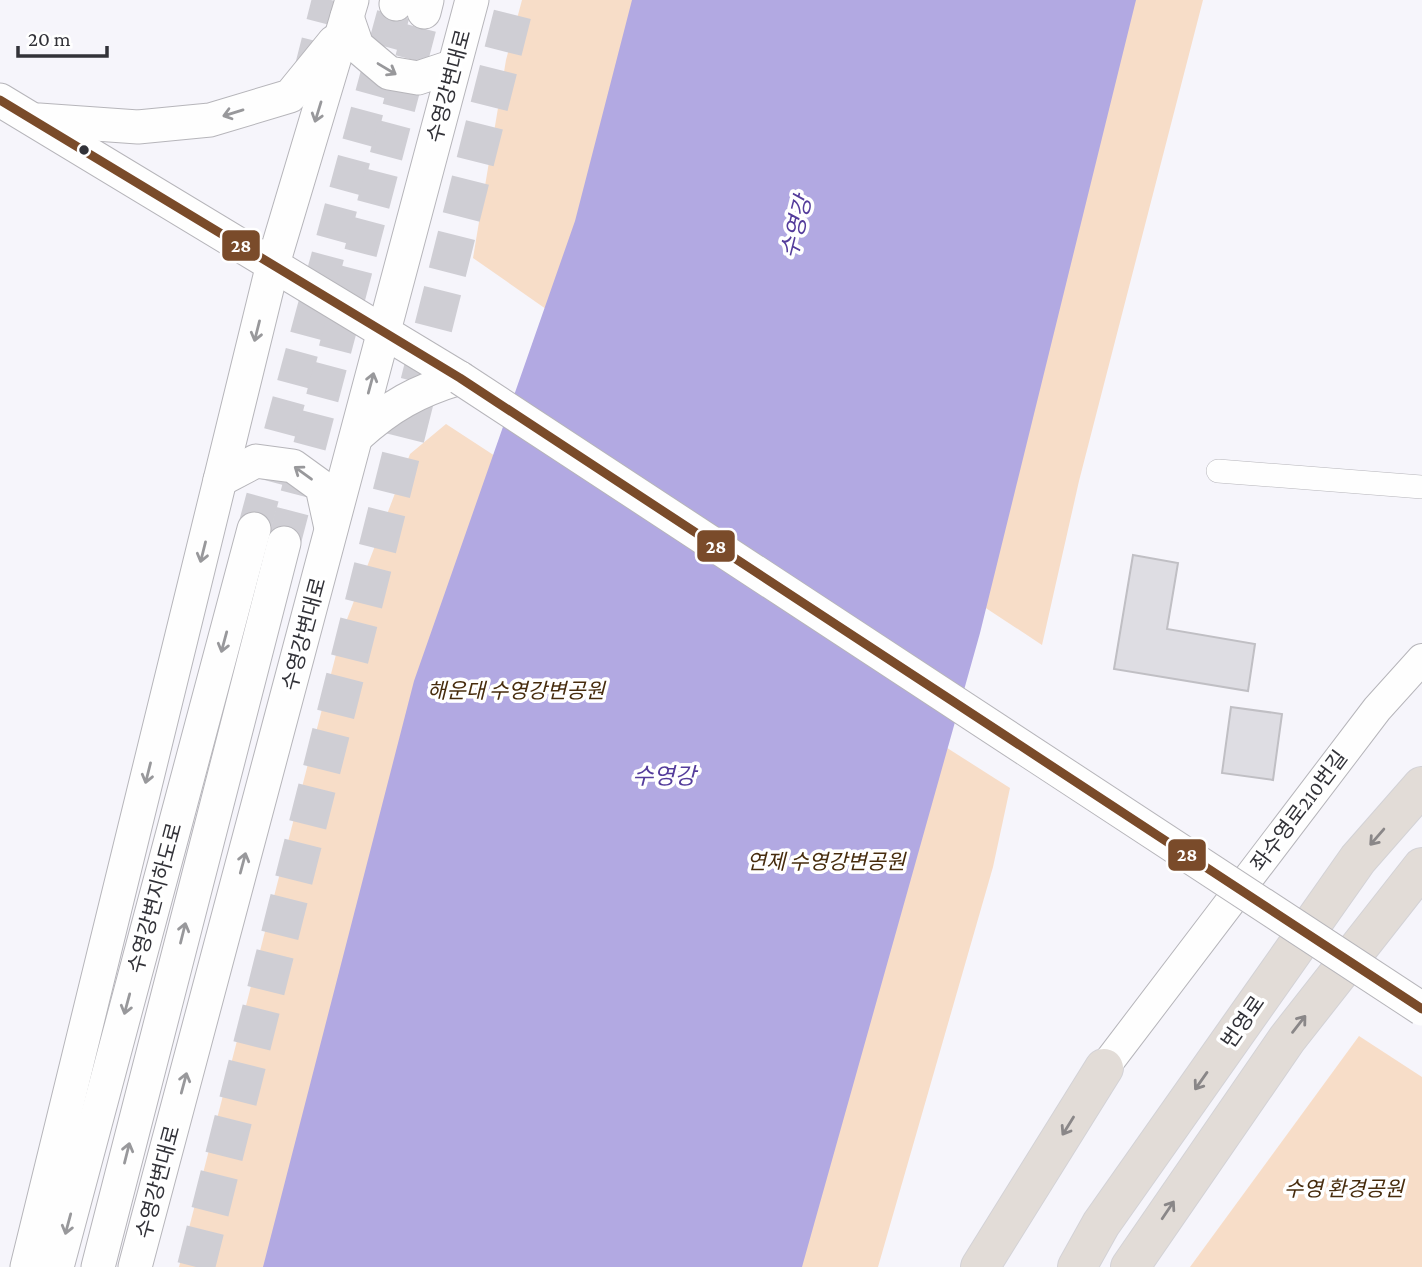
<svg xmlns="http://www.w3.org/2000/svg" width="1422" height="1267" font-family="'Crimson Pro','Noto Sans KR',serif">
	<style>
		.green { fill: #f7ddc8 }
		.water { fill: #b2a9e2 }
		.building { fill: #dedde3; stroke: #c0bfc4; stroke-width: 2 }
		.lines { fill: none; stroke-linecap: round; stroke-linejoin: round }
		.secondary-tunnel { stroke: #cfced4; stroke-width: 33; stroke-dasharray: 33 17; stroke-linecap: butt }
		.trunk-tunnel { stroke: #cfced4; stroke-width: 38; stroke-dasharray: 38 19; stroke-linecap: butt }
		.minor-casing { stroke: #b6b5ba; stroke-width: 24 }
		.tertiary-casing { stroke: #b6b5ba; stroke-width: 32 }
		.secondary-casing { stroke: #b6b5ba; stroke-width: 35 }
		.trunk-casing { stroke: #d3d2d6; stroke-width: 40 }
		.minor { stroke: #fefefe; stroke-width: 23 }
		.tertiary { stroke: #fefefe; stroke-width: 30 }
		.secondary { stroke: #fefefe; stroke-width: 33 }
		.trunk { stroke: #e2dcd7; stroke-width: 38 }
		.secondary-bridge-casing { stroke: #b6b5ba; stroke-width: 35; stroke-linecap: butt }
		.secondary-bridge { stroke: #fefefe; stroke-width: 33 }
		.bus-1-casing { stroke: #fff; stroke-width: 14 }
		.bus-1 { stroke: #7a4b2a; stroke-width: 9 }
		.oneway { stroke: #98989b }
		.oneway2 { stroke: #8a8788 }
		.bus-dot { fill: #323238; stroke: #fff; stroke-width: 2.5 }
		.labels { text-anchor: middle; stroke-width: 7; stroke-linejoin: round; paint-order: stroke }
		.street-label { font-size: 21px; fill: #323238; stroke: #fff }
		.park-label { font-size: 21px; font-style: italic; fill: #472c0d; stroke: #fff }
		.water-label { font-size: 23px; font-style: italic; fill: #543c9b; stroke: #fff }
		.line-badge { stroke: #fff; stroke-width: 2.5 }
		.badge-label { font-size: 19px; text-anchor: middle; font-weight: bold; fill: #fff }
	</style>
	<rect width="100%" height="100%" fill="#f6f5fb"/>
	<g class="green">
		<path d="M522 0H1203L1079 481 1042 645 778 471 473 258 506 60Z"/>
		<path d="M446 424 729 609 1010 788 993 867 878 1267H179L341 635 410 454Z"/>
		<path d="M1359 1036 1422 1077V1267H1190Z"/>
	</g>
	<path class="water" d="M632 0H1136L980 633 802 1267H263L414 681 575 221Z"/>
	<g class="building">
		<path d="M1133 555 1178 563 1167 629 1255 644 1248 691 1114 669Z"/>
		<path d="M1231 707 1282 714 1273 780 1222 773Z"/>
	</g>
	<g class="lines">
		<g class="secondary-tunnel">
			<path d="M254 529 396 4"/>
			<path d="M284 543 424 12"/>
		</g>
		<g class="trunk-tunnel">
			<path d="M311 79 331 0"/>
			<path d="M196 1267 516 0"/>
		</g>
		<defs>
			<path id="minor" d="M1218 471 1422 487"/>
			<path id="tertiary" d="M1104 1068 1377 709 1422 659"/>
			<g id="secondary">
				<path d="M396 4 397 0"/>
				<path d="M424 12 427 0"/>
				<path d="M347 17 357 46 389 73 418 78 454 66"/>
				<path d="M0 100 460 378"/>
				<path d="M39 120 138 127 210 120 290 96 334 42"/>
				<path d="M357 436C390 406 417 391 460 378"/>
				<path d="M220 480 256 461 293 466 322 487 331 528"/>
				<path d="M27 1267 273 264 352 0"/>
				<path d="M57 1267 254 529"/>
				<path d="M98 1267 284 543"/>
				<path d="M135 1267 472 0"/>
			</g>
			<g id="trunk">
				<path d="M980 1267 1104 1068"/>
				<path d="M1077 1267 1101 1224 1358 859 1422 786"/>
				<path d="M1130 1267 1287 1039 1422 867"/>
			</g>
		</defs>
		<use href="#minor" class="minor-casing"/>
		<use href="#tertiary" class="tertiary-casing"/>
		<use href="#secondary" class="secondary-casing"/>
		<use href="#trunk" class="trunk-casing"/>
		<use href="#minor" class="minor"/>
		<use href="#tertiary" class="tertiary"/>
		<use href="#secondary" class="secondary"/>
		<use href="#trunk" class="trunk"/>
		<defs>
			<path id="secondary-bridge" d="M460 378 1422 1009"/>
		</defs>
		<use href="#secondary-bridge" class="secondary-bridge-casing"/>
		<use href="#secondary-bridge" class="secondary-bridge"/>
		<defs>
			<path id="bus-1" d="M0 100 460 378 1422 1009"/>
		</defs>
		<use href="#bus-1" class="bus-1-casing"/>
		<use href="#bus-1" class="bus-1"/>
	</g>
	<defs><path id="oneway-shaft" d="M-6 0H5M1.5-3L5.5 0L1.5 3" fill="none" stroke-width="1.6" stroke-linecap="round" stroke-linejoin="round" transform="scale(1.75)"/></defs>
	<g class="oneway">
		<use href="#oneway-shaft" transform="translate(387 69) rotate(31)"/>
		<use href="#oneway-shaft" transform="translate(318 112) rotate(107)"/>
		<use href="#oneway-shaft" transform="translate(233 113) rotate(163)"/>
		<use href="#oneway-shaft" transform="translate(257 331) rotate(104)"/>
		<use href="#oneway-shaft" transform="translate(371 383) rotate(-75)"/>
		<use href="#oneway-shaft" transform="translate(303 473) rotate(-144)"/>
		<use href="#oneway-shaft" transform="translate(203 552) rotate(104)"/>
		<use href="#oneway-shaft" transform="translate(224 642) rotate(105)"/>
		<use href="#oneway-shaft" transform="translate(148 773) rotate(104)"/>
		<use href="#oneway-shaft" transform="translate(243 863) rotate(-75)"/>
		<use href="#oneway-shaft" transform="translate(183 933) rotate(-76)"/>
		<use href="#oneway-shaft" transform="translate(127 1004) rotate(105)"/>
		<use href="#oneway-shaft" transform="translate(184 1083) rotate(-75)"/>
		<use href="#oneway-shaft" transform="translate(127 1153) rotate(-76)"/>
		<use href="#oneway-shaft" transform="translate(68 1224) rotate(105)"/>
	</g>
	<g class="oneway2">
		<use href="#oneway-shaft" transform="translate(1377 837) rotate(131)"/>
		<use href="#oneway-shaft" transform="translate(1299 1024) rotate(-52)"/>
		<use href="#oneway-shaft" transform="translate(1201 1081) rotate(125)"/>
		<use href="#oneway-shaft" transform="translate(1068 1126) rotate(122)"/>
		<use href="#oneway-shaft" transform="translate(1168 1210) rotate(-56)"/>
	</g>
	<circle class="bus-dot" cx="84" cy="150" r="6"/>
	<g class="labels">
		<g class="street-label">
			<text transform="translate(449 86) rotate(-75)" y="7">수영강변대로</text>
			<text transform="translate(304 634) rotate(-75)" y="7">수영강변대로</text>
			<text transform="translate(1299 811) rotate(-53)" y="7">좌수영로210번길</text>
			<text transform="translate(155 898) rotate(-75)" y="7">수영강변지하도로</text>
			<text transform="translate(1243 1022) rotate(-55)" y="7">번영로</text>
			<text transform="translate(158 1182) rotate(-75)" y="7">수영강변대로</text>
		</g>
		<g class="park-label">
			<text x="516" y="698">해운대 수영강변공원</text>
			<text x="826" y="869">연제 수영강변공원</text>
			<text x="1344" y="1196">수영 환경공원</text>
		</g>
		<g class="water-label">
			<text transform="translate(796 227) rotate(-76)" y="8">수영강</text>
			<text x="664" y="784">수영강</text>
		</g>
	</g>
	<g class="line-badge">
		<rect x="221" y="229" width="40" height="33" rx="7" fill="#7a4b2a"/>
		<rect x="696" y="529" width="40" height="34" rx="7" fill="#7a4b2a"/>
		<rect x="1167" y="838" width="40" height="34" rx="7" fill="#7a4b2a"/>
	</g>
	<g class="badge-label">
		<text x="241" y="252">28</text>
		<text x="716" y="553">28</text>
		<text x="1187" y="861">28</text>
	</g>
	<path d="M18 46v10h89v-10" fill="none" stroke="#323238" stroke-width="3.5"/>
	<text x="28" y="46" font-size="21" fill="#323238" stroke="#ffffff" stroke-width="5" paint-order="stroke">20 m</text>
</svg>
